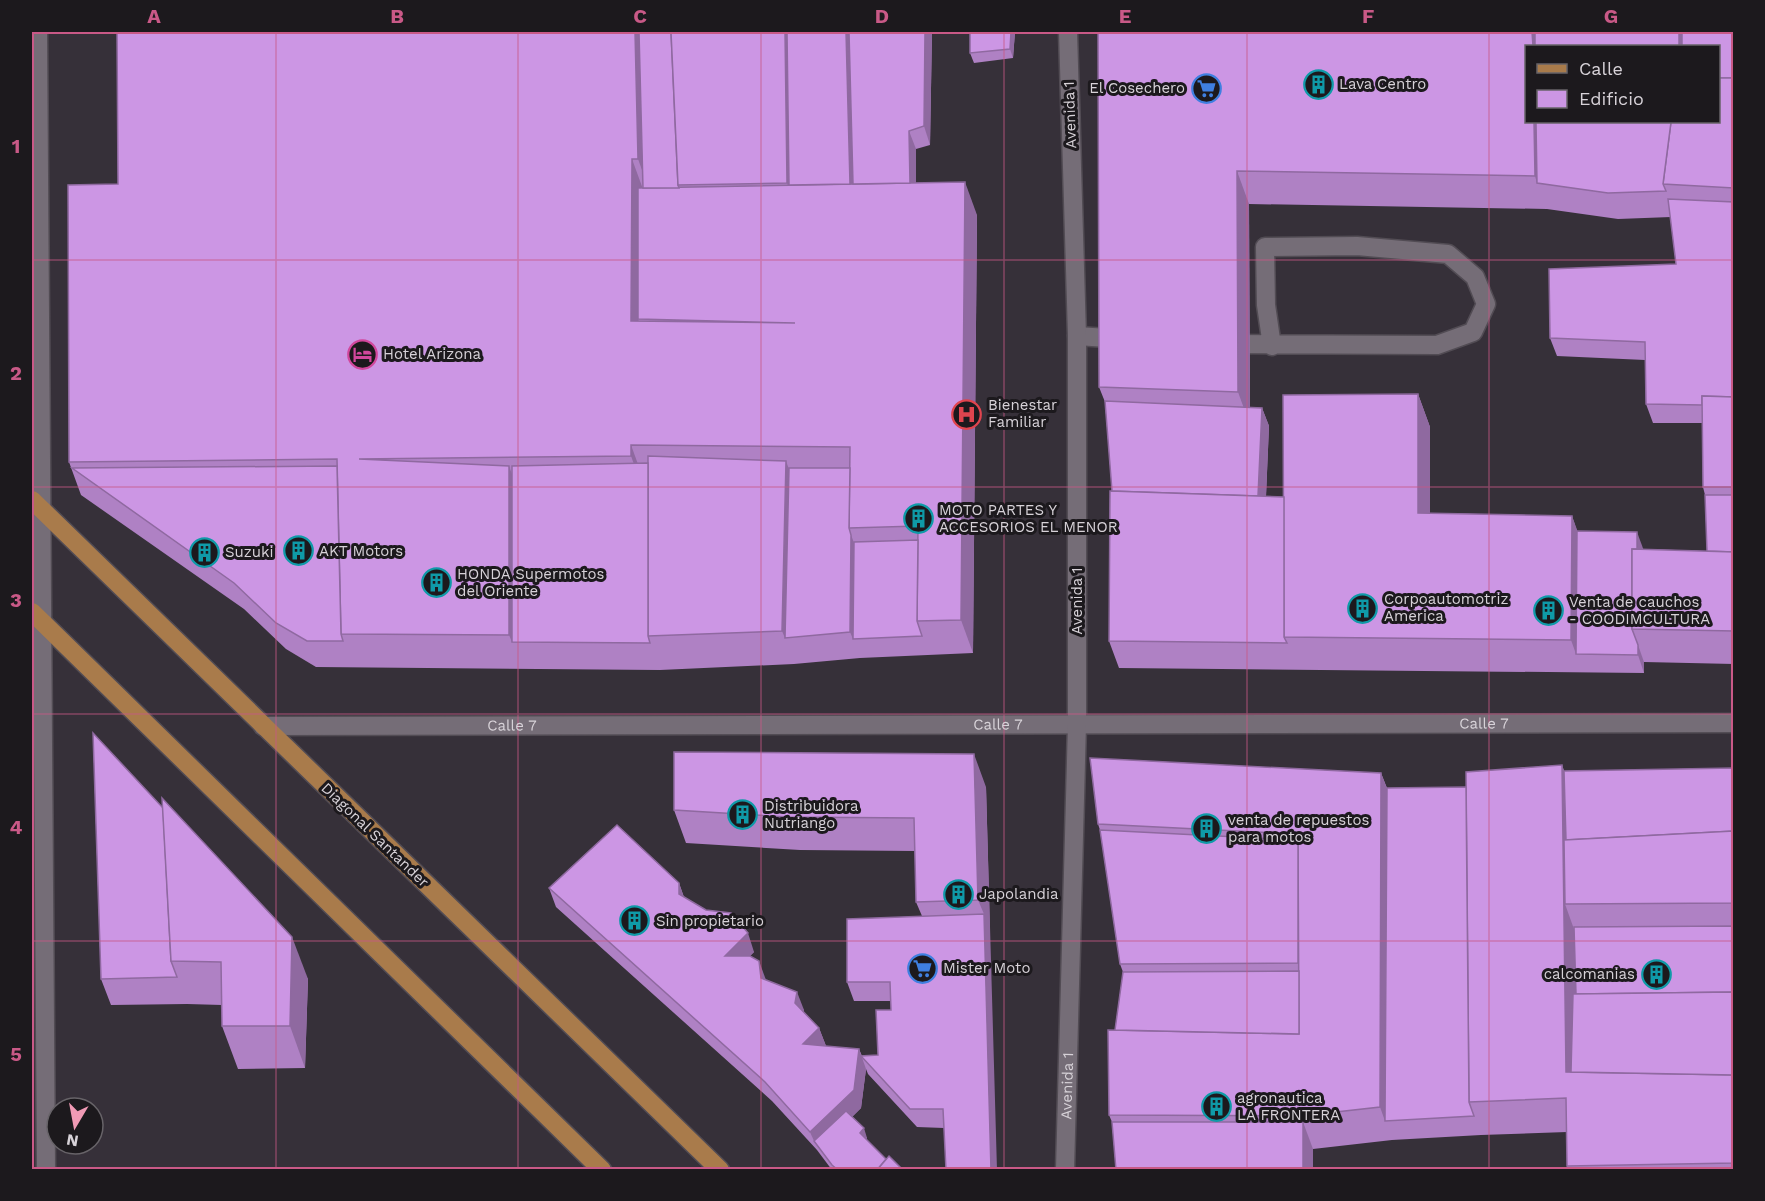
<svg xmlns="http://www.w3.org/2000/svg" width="1765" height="1201" font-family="'Work Sans',sans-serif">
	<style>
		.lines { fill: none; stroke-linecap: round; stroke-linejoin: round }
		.minor-casing { stroke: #524c54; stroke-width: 21 }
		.major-casing { stroke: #524c54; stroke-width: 21 }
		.minor { stroke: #756d77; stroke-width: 18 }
		.major { stroke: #a97b4b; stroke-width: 18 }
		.wall { fill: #af81c4; fill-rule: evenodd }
		.shaded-wall { fill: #8f69a0 }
		.building { fill: #cc96e4; stroke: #8f69a0; stroke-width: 1.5 }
		.grid { fill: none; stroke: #c95987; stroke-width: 1.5; stroke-opacity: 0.55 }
		.labels { text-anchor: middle; stroke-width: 6; stroke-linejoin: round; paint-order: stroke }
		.poi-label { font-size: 15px; fill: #d7d2d8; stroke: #1c191d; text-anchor: start }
		.street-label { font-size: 15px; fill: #d7d2d8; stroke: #1c191d }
		.neatline { fill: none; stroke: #c95987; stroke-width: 2 }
		.grid-label { font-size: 20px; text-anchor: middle; font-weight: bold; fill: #c95987 }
	</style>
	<rect width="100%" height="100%" fill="#363039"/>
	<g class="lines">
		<defs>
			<g id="minor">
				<path d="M38 32 46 1170"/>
				<path d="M1077 336 1123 339"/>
				<path d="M1225 344 1437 345 1473 332 1486 304 1475 277 1448 254 1357 246 1265 247 1266 305 1272 346"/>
				<path id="s1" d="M263 726 1734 723"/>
				<path id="s2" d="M1065 1170 1077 724V336L1068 32"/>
			</g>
			<g id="major">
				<path d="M32 500 720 1170"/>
				<path d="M32 612 602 1170"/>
			</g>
		</defs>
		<use href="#minor" class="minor-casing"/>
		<use href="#major" class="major-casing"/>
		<use href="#minor" class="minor"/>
		<use href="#major" class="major"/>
	</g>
	<g class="wall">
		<path d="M117 32H932L930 145 916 149V183L977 215 973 653 860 658 794 664 660 670 316 667 286 649 244 609 81 495 69 462 118 184Z"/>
		<path d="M1015 32 1013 58 974 63 970 53Z"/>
		<path d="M1098 32H1734V664L1644 662V673L1119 668 1109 641 1112 491 1105 402 1099 387ZM1249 204 1547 209 1618 219 1671 217 1676 264 1550 338 1557 356 1645 360 1646 404 1653 423H1702L1703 487 1705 495 1707 551 1643 549 1577 531 1572 516 1430 513V427L1418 394 1284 497 1266 496 1269 426 1262 408 1250 407Z"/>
		<path d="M93 733 308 979 305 1068 238 1069 222 1026V1005L187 1004 111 1005 101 979Z"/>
		<path d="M1562 765 1564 771 1734 768V1170H1568L1567 1166V1132L1481 1135 1392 1140 1313 1149V1170H1116L1112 1122 1109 1115 1115 1030 1123 972 1120 964 1100 830 1098 824 1381 773 1387 788 1466 787Z"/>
		<path d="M986 787 990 933 944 1128 917 1127 868 1074 866 1069 861 1108 852 1117 867 1138 866 1139 886 1159 903 1170H832L817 1150 772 1101 556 907 549 888 679 883 684 897 754 952 750 956 765 979 804 1010 803 1012 819 1028 826 1046 859 1049 862 1056 878 1055 891 1010V1001H854L847 982 922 916 916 902 915 851 800 850 686 843 674 810Z"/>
	</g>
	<g class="shaded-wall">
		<path d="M635 32H646L650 192 638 159Z"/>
		<path d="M785 32H796L789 190 787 183Z"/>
		<path d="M846 32H855L859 196 850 189Z"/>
		<path d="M925 32H932L930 145 924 126Z"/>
		<path d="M1011 32H1015L1013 58 1010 49Z"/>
		<path d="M1532 32H1544V46H1533Z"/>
		<rect x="1679" y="32" width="10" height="14"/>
		<path d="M1534 122H1545L1537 183 1535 176Z"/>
		<path d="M909 131 916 149V215L910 196Z"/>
		<path d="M632 159 644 192 638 319 644 335 631 321Z"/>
		<path d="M1237 171 1249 204 1250 425 1238 392Z"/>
		<path d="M965 182 977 215 973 653 961 620Z"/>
		<path d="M1418 394 1430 427V546L1418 513Z"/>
		<path d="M1262 408 1269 426 1265 520 1258 501Z"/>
		<path d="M631 445 643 478V489L631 456Z"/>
		<path d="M786 461 798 494 785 638 782 631Z"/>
		<path d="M509 466 521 499 512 642 509 635Z"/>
		<path d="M1572 516 1584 549 1576 654 1571 640Z"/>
		<path d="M1637 532 1644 551 1638 629Z"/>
		<path d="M851 535 861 561 853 639 850 632Z"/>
		<path d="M1638 645 1644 662V673L1638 655Z"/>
		<path d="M974 754 986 787 997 1170H991L984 914 978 900Z"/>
		<path d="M1562 765 1574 798 1565 904 1575 932 1578 1087 1566 1072Z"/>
		<path d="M1381 773 1394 807 1385 1121 1380 1107Z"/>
		<path d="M679 883 685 901 679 894Z"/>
		<path d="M748 933 754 952 731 974 725 956Z"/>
		<path d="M292 937 308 979 305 1068 290 1026Z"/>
		<path d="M759 961 766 980 761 978Z"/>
		<path d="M797 992 804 1010 802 1022 795 1003Z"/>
		<path d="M819 1028 826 1046 803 1044Z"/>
		<path d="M859 1049 866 1069 861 1108 819 1148 814 1141 810 1132Z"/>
		<path d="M1303 1122 1313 1149V1170H1303Z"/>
		<path d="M864 1128 867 1138 863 1143 860 1133Z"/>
	</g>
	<g class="building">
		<path d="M117 32H635L638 159H632L631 321 795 323 638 319V188L965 182 961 620 917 621 918 526 849 528 850 447 631 445V456L359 459 509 466V635L341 634 337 459 69 462 68 185 118 184Z"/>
		<path d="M639 32H671L678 185 679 188H643Z"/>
		<path d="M671 32H785L787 183 678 185Z"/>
		<path d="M787 32H846L850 184 789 185Z"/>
		<path d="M849 32H925L924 126 909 131 910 183 853 184Z"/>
		<path d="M970 32H1011L1010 49 970 53Z"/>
		<path d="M1098 32H1532L1533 46H1527V122H1534L1535 176 1237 171 1238 392 1099 387Z"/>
		<rect x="1535" y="32" width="144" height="14"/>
		<path d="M1682 32H1734V78H1719V46H1682Z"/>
		<path d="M1719 78H1734V188L1663 184 1671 122H1719Z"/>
		<path d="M1536 122H1671L1663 184 1666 191 1608 193 1537 183Z"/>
		<path d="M1668 199 1734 202V397L1702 396V405L1646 404 1645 342 1550 338 1549 269 1676 264Z"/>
		<path d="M1418 394V513L1572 516 1571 640 1284 637 1283 395Z"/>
		<path d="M1702 396 1734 397V487H1703Z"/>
		<path d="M1105 401 1262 408 1258 496 1112 491Z"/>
		<path d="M648 456 786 461 782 631 648 636Z"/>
		<path d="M648 463V636L650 643 512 642V466Z"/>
		<path d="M337 466 341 634 343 641H307L276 623 234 583 72 468Z"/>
		<path d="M789 468H850L849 528 851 535 850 632 785 638Z"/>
		<path d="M1110 491 1284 497V637L1287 643 1109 641Z"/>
		<path d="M1705 495H1734V552L1707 551Z"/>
		<path d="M1577 531 1637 532V549H1632V629L1638 645V655L1576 654Z"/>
		<path d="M918 540 917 621 922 636 853 639 854 542Z"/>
		<path d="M1632 549 1734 552V631L1632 629Z"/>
		<path d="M93 733 163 808 171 961 177 977 101 979Z"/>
		<path d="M674 752 974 754 978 900 916 902 914 818 788 817 674 810Z"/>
		<path d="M1090 758 1381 773 1380 1107 1300 1116 1109 1115 1108 1030 1299 1034 1298 834 1098 824Z"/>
		<path d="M1562 765 1566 1072 1734 1075V1163L1567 1166 1566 1098 1469 1102 1466 772Z"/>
		<path d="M1734 768V831L1566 840 1564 771Z"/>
		<path d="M1466 787 1469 1102 1474 1116 1385 1121 1387 788Z"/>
		<path d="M162 798 292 937 290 1026H222L221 962 171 961Z"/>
		<path d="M617 825 679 883V894L706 910 731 913 748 933 725 956H750L759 961 761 978 797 992 795 1003 819 1028 803 1044 859 1049 854 1090 810 1132 765 1082 549 888Z"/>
		<path d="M1100 830 1298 840V963L1120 964Z"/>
		<path d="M1734 831V903L1565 904 1564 840Z"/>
		<path d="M984 914 991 1170H946L943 1109H910L861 1056 878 1055 876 1010H891L890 982H847V919Z"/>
		<path d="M1734 926V992L1576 994 1574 927Z"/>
		<path d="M1299 971V1034L1115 1030 1123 972Z"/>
		<path d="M1734 992V1075L1571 1072 1573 994Z"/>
		<path d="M846 1111 864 1128 860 1133 886 1159 877 1170H838L832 1165 814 1141Z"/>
		<path d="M1112 1122H1303V1170H1116Z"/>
		<path d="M889 1156 903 1170H877Z"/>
	</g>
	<path class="grid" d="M276 32V1170M518 32V1170M761 32V1170M1004 32V1170M1247 32V1170M1489 32V1170M32 260H1734M32 487H1734M32 714H1734M32 941H1734"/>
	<defs>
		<symbol id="building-ring" viewBox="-11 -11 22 22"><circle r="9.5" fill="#1c191d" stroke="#0f9aa8" stroke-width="1.5"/><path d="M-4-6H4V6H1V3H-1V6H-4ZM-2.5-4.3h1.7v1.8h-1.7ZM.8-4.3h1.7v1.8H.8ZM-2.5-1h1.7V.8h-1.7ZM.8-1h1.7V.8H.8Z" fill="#0f9aa8"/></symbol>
		<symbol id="supermarket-ring" viewBox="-11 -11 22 22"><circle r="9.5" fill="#1c191d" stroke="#3f7fe0" stroke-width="1.5"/><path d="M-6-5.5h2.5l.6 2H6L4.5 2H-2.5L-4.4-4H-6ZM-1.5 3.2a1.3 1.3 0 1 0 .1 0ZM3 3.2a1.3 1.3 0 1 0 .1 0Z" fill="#3f7fe0"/></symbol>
		<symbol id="hotel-ring" viewBox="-11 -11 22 22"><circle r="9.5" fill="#1c191d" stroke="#d1479c" stroke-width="1.5"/><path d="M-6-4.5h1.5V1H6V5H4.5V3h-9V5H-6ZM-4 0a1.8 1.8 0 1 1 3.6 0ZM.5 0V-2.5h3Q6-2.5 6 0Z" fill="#d1479c"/></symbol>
		<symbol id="hospital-ring" viewBox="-11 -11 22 22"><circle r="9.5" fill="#1c191d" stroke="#e0444e" stroke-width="1.5"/><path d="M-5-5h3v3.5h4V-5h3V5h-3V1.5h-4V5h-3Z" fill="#e0444e"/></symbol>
	</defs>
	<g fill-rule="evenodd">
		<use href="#building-ring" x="1302" y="68" width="33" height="33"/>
		<use href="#supermarket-ring" x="1190" y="72" width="33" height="33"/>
		<use href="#hotel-ring" x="346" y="338" width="33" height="33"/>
		<use href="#hospital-ring" x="950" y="398" width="33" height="33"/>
		<use href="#building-ring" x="902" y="502" width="33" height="33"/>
		<use href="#building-ring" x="282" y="534" width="33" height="33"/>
		<use href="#building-ring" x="188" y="536" width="33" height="33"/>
		<use href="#building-ring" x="420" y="566" width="33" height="33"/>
		<use href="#building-ring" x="1346" y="592" width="33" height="33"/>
		<use href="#building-ring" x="1532" y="594" width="33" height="33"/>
		<use href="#building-ring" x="726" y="798" width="33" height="33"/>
		<use href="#building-ring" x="1190" y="812" width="33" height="33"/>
		<use href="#building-ring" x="942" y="878" width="33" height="33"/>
		<use href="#building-ring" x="618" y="904" width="33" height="33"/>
		<use href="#supermarket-ring" x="906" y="952" width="33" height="33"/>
		<use href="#building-ring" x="1640" y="958" width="33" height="33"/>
		<use href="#building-ring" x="1200" y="1090" width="33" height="33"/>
	</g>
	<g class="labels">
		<g class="poi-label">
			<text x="1339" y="89">Lava Centro</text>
			<text x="1185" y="93" text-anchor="end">El Cosechero</text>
			<text x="383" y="359">Hotel Arizona</text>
			<text x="988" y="410">Bienestar<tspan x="988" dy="17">Familiar</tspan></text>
			<text x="939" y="515">MOTO PARTES Y<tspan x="939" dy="17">ACCESORIOS EL MENOR</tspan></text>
			<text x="319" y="556">AKT Motors</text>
			<text x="225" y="557">Suzuki</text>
			<text x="457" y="579">HONDA Supermotos<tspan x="457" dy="17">del Oriente</tspan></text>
			<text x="1384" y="604">Corpoautomotriz<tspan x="1384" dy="17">America</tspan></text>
			<text x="1569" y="607">Venta de cauchos<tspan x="1569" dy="17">- COODIMCULTURA</tspan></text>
			<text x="764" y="811">Distribuidora<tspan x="764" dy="17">Nutriango</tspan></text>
			<text x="1228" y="825">venta de repuestos<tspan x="1228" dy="17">para motos</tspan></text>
			<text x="979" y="899">Japolandia</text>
			<text x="656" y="926">Sin propietario</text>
			<text x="943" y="973">Mister Moto</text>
			<text x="1635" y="979" text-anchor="end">calcomanias</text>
			<text x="1237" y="1103">agronautica<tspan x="1237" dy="17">LA FRONTERA</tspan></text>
		</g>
		<g class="street-label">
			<text transform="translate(1070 115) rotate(-92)" y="5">Avenida 1</text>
			<text transform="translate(1077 601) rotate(-90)" y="5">Avenida 1</text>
			<text dy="5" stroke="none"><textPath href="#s1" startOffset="1221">Calle 7</textPath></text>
			<text dy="5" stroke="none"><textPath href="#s1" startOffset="735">Calle 7</textPath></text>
			<text dy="5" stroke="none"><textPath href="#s1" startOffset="249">Calle 7</textPath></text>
			<text transform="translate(375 835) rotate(44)" y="5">Diagonal Santander</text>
			<text dy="5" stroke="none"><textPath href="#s2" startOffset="84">Avenida 1</textPath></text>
		</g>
	</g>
	<rect width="1765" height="1201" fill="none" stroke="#1c191d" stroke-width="66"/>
	<rect x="1525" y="45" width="195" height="78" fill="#1c191d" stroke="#676368" stroke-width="1.5"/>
	<rect x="1537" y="64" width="30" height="9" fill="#a97b4b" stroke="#676368" stroke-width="1.5"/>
	<text x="1579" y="75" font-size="18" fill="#d7d2d8">Calle</text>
	<rect x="1537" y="90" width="30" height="18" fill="#cc96e4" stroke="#676368" stroke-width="1.5"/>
	<text x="1579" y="105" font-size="18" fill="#d7d2d8">Edificio</text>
	<g transform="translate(75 1126) rotate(190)"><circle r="28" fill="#1c191d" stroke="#676368" stroke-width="1.5"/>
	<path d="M0-4.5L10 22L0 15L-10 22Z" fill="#f09ab5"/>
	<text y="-9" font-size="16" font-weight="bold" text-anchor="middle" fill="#d7d2d8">N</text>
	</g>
	<rect x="33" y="33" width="1699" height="1135" class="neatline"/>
	<g class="grid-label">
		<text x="154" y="23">A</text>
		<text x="397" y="23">B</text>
		<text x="640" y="23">C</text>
		<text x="882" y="23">D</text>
		<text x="1125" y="23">E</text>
		<text x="1368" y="23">F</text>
		<text x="1611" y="23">G</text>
		<text x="16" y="153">1</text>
		<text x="16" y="380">2</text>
		<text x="16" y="607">3</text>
		<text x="16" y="834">4</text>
		<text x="16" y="1061">5</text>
	</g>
</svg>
